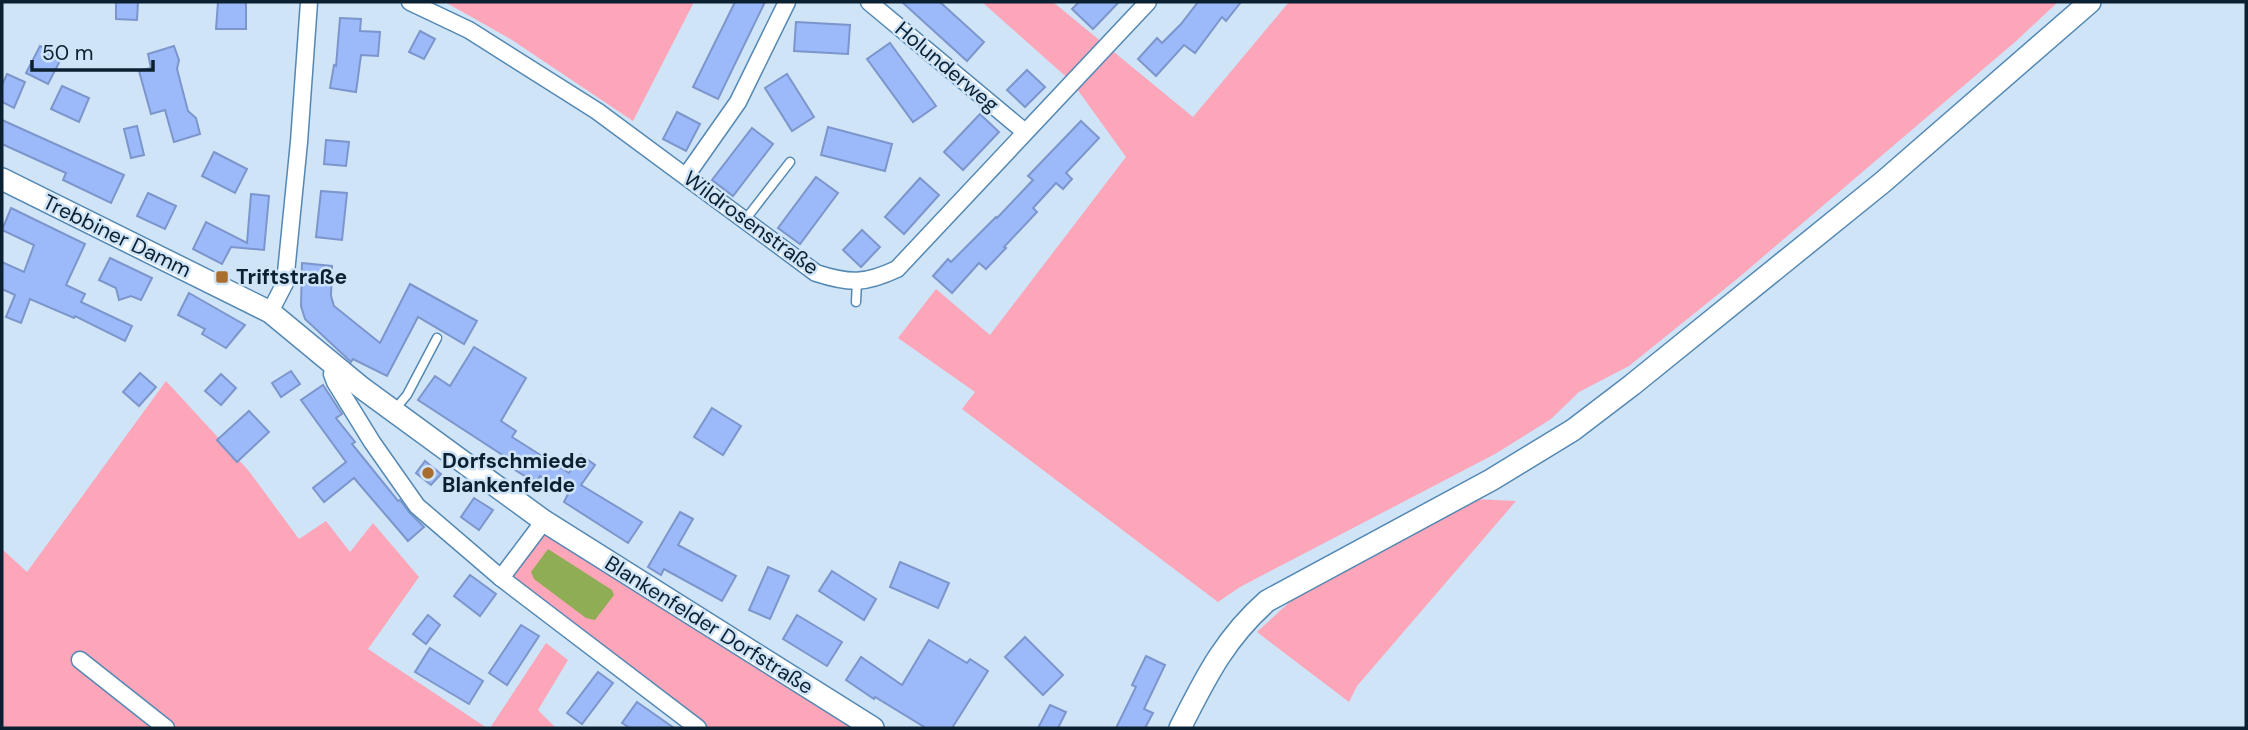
<svg xmlns="http://www.w3.org/2000/svg" width="2248" height="730" font-family="'DM Sans',sans-serif">
	<style>
		.green { fill: #fda5b9 }
		.water { fill: #8fad54 }
		.building { fill: #9cbafa; stroke: #7c96cc; stroke-width: 2 }
		.lines { fill: none; stroke-linecap: round; stroke-linejoin: round }
		.lane-casing { stroke: #5488b3; stroke-width: 11 }
		.street-casing { stroke: #5488b3; stroke-width: 19 }
		.secondary-casing { stroke: #5488b3; stroke-width: 24 }
		.lane { stroke: #fff; stroke-width: 8 }
		.street { stroke: #fff; stroke-width: 16 }
		.secondary { stroke: #fff; stroke-width: 21 }
		.poi-dot { fill: #a96e2f; stroke: #cfe4f7; stroke-width: 2.5 }
		.labels { text-anchor: middle; stroke-width: 5; stroke-linejoin: round; paint-order: stroke }
		.street-label { font-size: 21px; fill: #0b2031; stroke: #cfe4f7 }
		.poi-label { font-size: 21px; font-weight: bold; fill: #0b2031; stroke: #cfe4f7; text-anchor: start }
	</style>
	<rect width="100%" height="100%" fill="#cfe4f7"/>
	<g class="green">
		<path d="M445 2H694L633 121 512 40Z"/>
		<path d="M982 2H1053L1193 117 1289 2H2058L2015 42 1737 279 1629 366 1579 392 1551 419 1495 454 1240 587 1218 602 962 409 975 392 898 338 936 289 990 335 1126 157 1072 82Z"/>
		<path d="M166 381 248 470 299 539 326 521 350 552 373 523 419 577 368 649 487 728H2V549L27 572Z"/>
		<path d="M1474 499 1516 501 1357 686 1349 702 1257 632 1293 599Z"/>
		<path d="M544 521 873 728H698L501 578Z"/>
		<path d="M546 643 568 660 538 710 556 728H490Z"/>
	</g>
	<path class="water" d="M548 549 612 590 614 595 595 620 586 618 534 579 531 572Z"/>
	<g class="building">
		<path d="M116 2H138L137 20 116 19Z"/>
		<path d="M218 2H246V29H216Z"/>
		<path d="M735 2H765L718 99 693 87Z"/>
		<path d="M902 2H940L984 42 967 61Z"/>
		<path d="M1079 2H1119L1093 29 1072 9Z"/>
		<path d="M1198 2H1241L1226 21 1222 17 1195 53 1184 45 1156 76 1138 59 1157 38 1162 43 1181 24Z"/>
		<path d="M340 18 361 19 360 31 380 32 378 56 361 55 356 92 330 88 334 65 336 66Z"/>
		<path d="M796 22 850 25 848 54 794 51Z"/>
		<path d="M420 31 435 39 424 59 409 52Z"/>
		<path d="M890 43 936 106 913 122 867 59Z"/>
		<path d="M40 46 62 57 48 84 26 73Z"/>
		<path d="M174 46 179 60 177 69 188 111 196 118 200 134 174 142 165 110 151 114 139 71 151 68 148 54Z"/>
		<path d="M1027 70 1045 87 1025 107 1007 90Z"/>
		<path d="M7 74 25 82 14 108 2 102V85Z"/>
		<path d="M787 74 814 117 792 131 765 88Z"/>
		<path d="M62 86 89 98 79 122 51 109Z"/>
		<path d="M677 112 700 124 686 151 663 139Z"/>
		<path d="M980 114 999 132 963 170 944 152Z"/>
		<path d="M2 120 124 175 111 203 63 180 66 173 2 144Z"/>
		<path d="M1081 121 1099 138 1066 173 1072 179 1063 189 1056 183 1033 208 1037 212 1004 247 1006 248 986 269 979 263 952 293 933 276 948 259 951 262 996 217 997 218 1033 180 1028 176Z"/>
		<path d="M137 126 144 155 131 158 124 129Z"/>
		<path d="M828 127 892 144 885 171 821 155Z"/>
		<path d="M752 128 773 144 733 196 712 180Z"/>
		<path d="M326 140 349 142 346 166 324 164Z"/>
		<path d="M214 152 247 169 235 193 202 176Z"/>
		<path d="M816 177 838 193 800 244 778 228Z"/>
		<path d="M920 178 939 195 904 234 885 217Z"/>
		<path d="M321 191 347 193 342 240 316 237Z"/>
		<path d="M148 193 176 206 165 229 137 216Z"/>
		<path d="M251 194 269 196 264 250 231 247 222 264 193 249 206 222 247 243Z"/>
		<path d="M11 208 85 244 66 285 85 294 81 302 132 326 125 341 75 316 74 318 30 299 21 323 6 317 15 295 2 289V262L24 272 34 245 2 230Z"/>
		<path d="M862 230 880 247 861 267 843 250Z"/>
		<path d="M110 258 152 278 141 300 131 296 119 300 116 288 99 280Z"/>
		<path d="M302 263 332 266 331 296 334 306 380 343 410 284 477 321 464 344 418 317 387 376 353 359 351 362 305 319 301 306Z"/>
		<path d="M189 293 245 325 226 348 202 334 205 329 178 315Z"/>
		<path d="M474 347 526 378 501 421 516 431 512 437 569 473 581 455 595 465 581 485 642 522 628 543 564 502 568 494 540 476 536 483 507 465 510 460 418 400 435 376 450 386Z"/>
		<path d="M291 371 300 384 281 397 272 383Z"/>
		<path d="M140 373 156 387 139 406 123 392Z"/>
		<path d="M221 374 236 388 221 405 205 391Z"/>
		<path d="M323 385 342 414 336 418 355 442 352 444 398 501 400 500 409 512 424 527 408 541 354 478 324 502 313 488 346 462 301 400Z"/>
		<path d="M712 408 741 426 723 455 694 437Z"/>
		<path d="M249 411 269 432 237 462 217 440Z"/>
		<path d="M425 461 441 474 431 485 416 473Z"/>
		<path d="M474 498 493 510 479 530 461 517Z"/>
		<path d="M680 512 693 519 678 545 736 576 722 601 664 569 661 575 648 567Z"/>
		<path d="M900 562 949 583 938 608 890 587Z"/>
		<path d="M768 567 789 576 770 619 749 610Z"/>
		<path d="M832 571 876 599 864 620 819 591Z"/>
		<path d="M470 575 496 594 480 616 454 596Z"/>
		<path d="M428 615 440 625 426 644 413 634Z"/>
		<path d="M797 615 842 642 827 666 783 639Z"/>
		<path d="M521 625 539 636 507 685 489 673Z"/>
		<path d="M1025 637 1063 675 1043 695 1005 657Z"/>
		<path d="M929 640 967 663 970 659 988 671 952 728H926L875 697 874 699 846 680 861 657 902 685Z"/>
		<path d="M430 648 483 681 469 704 415 672Z"/>
		<path d="M1146 656 1165 665 1144 709 1153 713 1145 728H1116L1136 687 1132 685Z"/>
		<path d="M598 672 613 683 582 724 567 713Z"/>
		<path d="M637 702 674 728H630L622 723Z"/>
		<path d="M1050 705 1066 712 1058 728H1038Z"/>
	</g>
	<g class="lines">
		<defs>
			<g id="lane">
				<path d="M745 220 790 162"/>
				<path d="M856 302 857 281"/>
				<path d="M395 409 407 395 437 338"/>
			</g>
			<g id="street">
				<path d="M410 2 469 30 597 111 816 273C850 284 865 284 897 269L1148 2"/>
				<path d="M869 2 1025 132"/>
				<path d="M686 176 738 102 787 2"/>
				<path d="M270 312 285 283 299 142 309 2"/>
				<path d="M335 366 332 374 335 382 372 442 417 506 501 578 698 728"/>
				<path d="M501 578 544 521"/>
				<path d="M80 660 166 728"/>
			</g>
			<g id="secondary">
				<path d="M2 179 270 312 362 388 544 521 873 728"/>
				<path d="M1180 728C1205 679 1224 639 1267 601L1491 480 1573 430 1632 385 1883 182 2090 2"/>
			</g>
		</defs>
		<use href="#lane" class="lane-casing"/>
		<use href="#street" class="street-casing"/>
		<use href="#secondary" class="secondary-casing"/>
		<use href="#lane" class="lane"/>
		<use href="#street" class="street"/>
		<use href="#secondary" class="secondary"/>
	</g>
	<g class="poi-dot">
		<rect x="215" y="270" width="14" height="14" rx="3.5"/>
		<circle cx="428" cy="473" r="7"/>
	</g>
	<g class="labels">
		<g class="street-label">
			<text transform="translate(947 67) rotate(40)" y="7">Holunderweg</text>
			<text transform="translate(751 223) rotate(36)" y="7">Wildrosenstraße</text>
			<text transform="translate(117 236) rotate(26)" y="7">Trebbiner Damm</text>
			<text transform="translate(709 625) rotate(32)" y="7">Blankenfelder Dorfstraße</text>
		</g>
		<g class="poi-label">
			<text x="236" y="284">Triftstraße</text>
			<text x="442" y="468">Dorfschmiede<tspan x="442" dy="24">Blankenfelde</tspan></text>
		</g>
	</g>
	<rect width="2248" height="730" fill="none" stroke="#0b2031" stroke-width="7"/>
	<path d="M32 60v10h121v-10" fill="none" stroke="#0b2031" stroke-width="3.5"/>
	<text x="42" y="60" font-size="21" fill="#0b2031" stroke="#cfe4f7" stroke-width="5" paint-order="stroke">50 m</text>
</svg>
